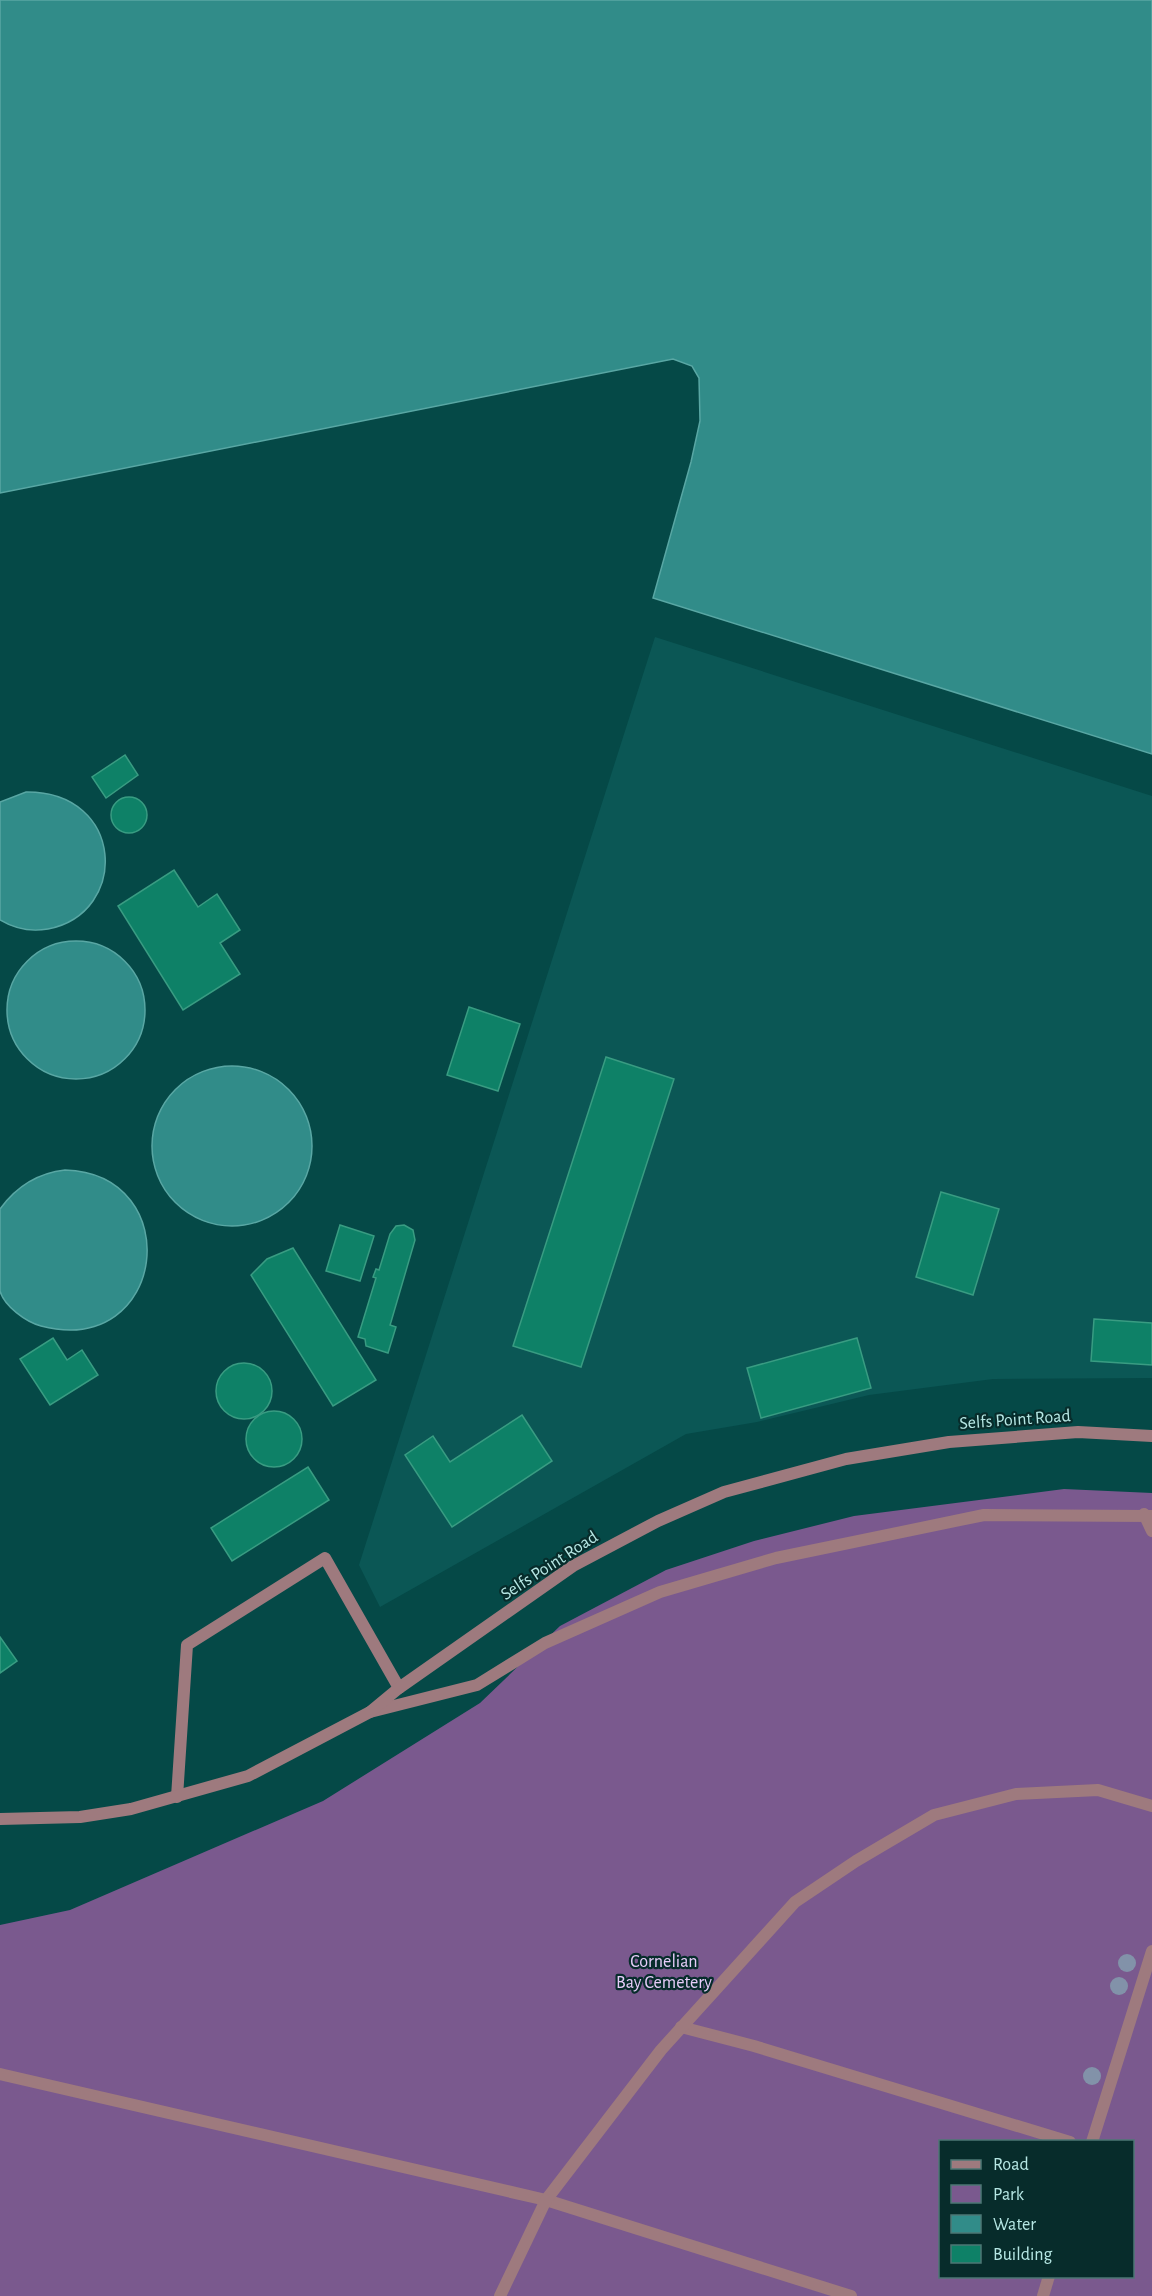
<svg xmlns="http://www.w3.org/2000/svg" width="1152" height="2296" font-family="'Alegreya Sans',sans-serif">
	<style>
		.built { fill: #0b5755 }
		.green { fill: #7a598e; fill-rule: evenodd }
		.water { fill: #318c89; stroke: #59a7a4; stroke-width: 1.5 }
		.building { fill: #0e8167; stroke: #399c82; stroke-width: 1.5 }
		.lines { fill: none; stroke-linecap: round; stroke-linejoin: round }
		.service { stroke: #9e7a7e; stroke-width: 12 }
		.minor { stroke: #9e7a7e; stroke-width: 12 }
		.tree { fill: #8292a9 }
		.labels { text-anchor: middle; stroke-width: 4.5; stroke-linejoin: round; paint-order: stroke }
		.street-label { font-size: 18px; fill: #b6e7e4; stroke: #072c2b }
		.park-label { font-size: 18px; fill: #e8cdfa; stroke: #072c2b }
	</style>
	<rect width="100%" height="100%" fill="#054947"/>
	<path class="built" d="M655 637 1152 796V1378L993 1379 869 1395 757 1422 686 1434 380 1607 359 1565Z"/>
	<path class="green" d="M1064 1489 1152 1493V2296H0V1925L70 1910 323 1801 480 1703 560 1626 666 1570 754 1541 854 1516ZM940 2142H1132V2276H940Z"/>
	<g class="water">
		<path d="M0 0H1152V754L653 598 691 462 700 421 699 378 692 366 673 359 0 493Z"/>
		<path d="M26 792C125 791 130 913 48 929 31 932 15 929 0 920V802Z"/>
		<circle cx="76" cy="1010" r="69"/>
		<circle cx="232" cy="1146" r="80"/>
		<path d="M65 1170C188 1174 167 1359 41 1326 26 1322 4 1306 0 1291 0 1285 0 1275 0 1268 0 1248 0 1229 0 1209 16 1187 38 1173 65 1170Z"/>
	</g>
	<g class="building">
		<path d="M125 755 138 775 106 798 92 777Z"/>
		<circle cx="129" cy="815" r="18"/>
		<path d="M174 870 198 907 217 894 240 930 220 943 240 974 183 1010 118 906Z"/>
		<path d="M469 1007 520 1024 498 1091 447 1075Z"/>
		<path d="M606 1057 674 1079 581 1367 513 1346Z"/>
		<path d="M941 1192 999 1209 973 1295 916 1277Z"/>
		<path d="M340 1225 374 1236 360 1281 326 1271Z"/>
		<path d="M404 1225 413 1230 415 1240 391 1322 390 1325 396 1327 388 1353 366 1346 365 1339 358 1337 376 1278 373 1277 376 1269 379 1270 390 1234 396 1226Z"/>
		<path d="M293 1248 376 1380 333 1406 251 1275 267 1259Z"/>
		<path d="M1094 1319 1152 1323V1365L1091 1361Z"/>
		<path d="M53 1338 67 1360 82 1350 98 1375 50 1405 20 1359Z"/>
		<path d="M857 1338 871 1388 761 1418 747 1368Z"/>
		<circle cx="244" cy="1391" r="28"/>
		<circle cx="274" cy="1439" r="28"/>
		<path d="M522 1415 552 1461 452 1527 405 1455 433 1436 450 1462Z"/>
		<path d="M308 1467 329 1500 232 1561 211 1528Z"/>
		<path d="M0 1637 17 1661 0 1673Z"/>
	</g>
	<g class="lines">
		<g class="service">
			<path d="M1144 1514 1152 1531"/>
			<path d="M370 1712 477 1685 545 1643 660 1592 776 1558 984 1515 1152 1516"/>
			<path d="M177 1797 187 1645 325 1558 399 1688"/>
			<path d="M681 2027 754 2046 1070 2142"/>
			<path d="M0 2074 546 2200 851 2296"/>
			<path d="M1092 2142 1152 1951"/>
			<path d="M500 2296 546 2200 661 2050 795 1902 856 1861 934 1815 1016 1794 1098 1790 1152 1806"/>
			<path d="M1043 2296 1049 2276"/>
		</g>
		<path class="minor" d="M0 1819 80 1817 131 1809 248 1776 370 1712 399 1688 573 1566 658 1521 724 1492 846 1459 949 1442 1078 1432 1152 1436"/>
	</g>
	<g class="tree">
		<circle cx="1127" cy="1963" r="9"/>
		<circle cx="1119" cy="1986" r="9"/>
		<circle cx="1092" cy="2076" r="9"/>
	</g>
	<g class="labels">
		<g class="street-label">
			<text transform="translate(1015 1419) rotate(-4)" y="6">Selfs Point Road</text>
			<text transform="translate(549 1565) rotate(-33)" y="6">Selfs Point Road</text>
		</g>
		<g class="park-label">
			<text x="664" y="1967">Cornelian<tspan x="664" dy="21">Bay Cemetery</tspan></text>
		</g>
	</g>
	<rect x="939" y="2140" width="195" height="138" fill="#072c2b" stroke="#4d7775" stroke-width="1.5"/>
	<rect x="951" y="2160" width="30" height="9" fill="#9e7a7e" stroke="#4d7775" stroke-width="1.5"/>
	<text x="993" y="2170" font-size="18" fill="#b6e7e4">Road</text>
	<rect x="951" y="2185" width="30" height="18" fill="#7a598e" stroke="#4d7775" stroke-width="1.5"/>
	<text x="993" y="2200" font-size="18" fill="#b6e7e4">Park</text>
	<rect x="951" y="2215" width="30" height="18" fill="#318c89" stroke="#4d7775" stroke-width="1.5"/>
	<text x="993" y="2230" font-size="18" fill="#b6e7e4">Water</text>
	<rect x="951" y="2245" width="30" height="18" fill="#0e8167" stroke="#4d7775" stroke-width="1.5"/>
	<text x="993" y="2260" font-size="18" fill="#b6e7e4">Building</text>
</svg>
